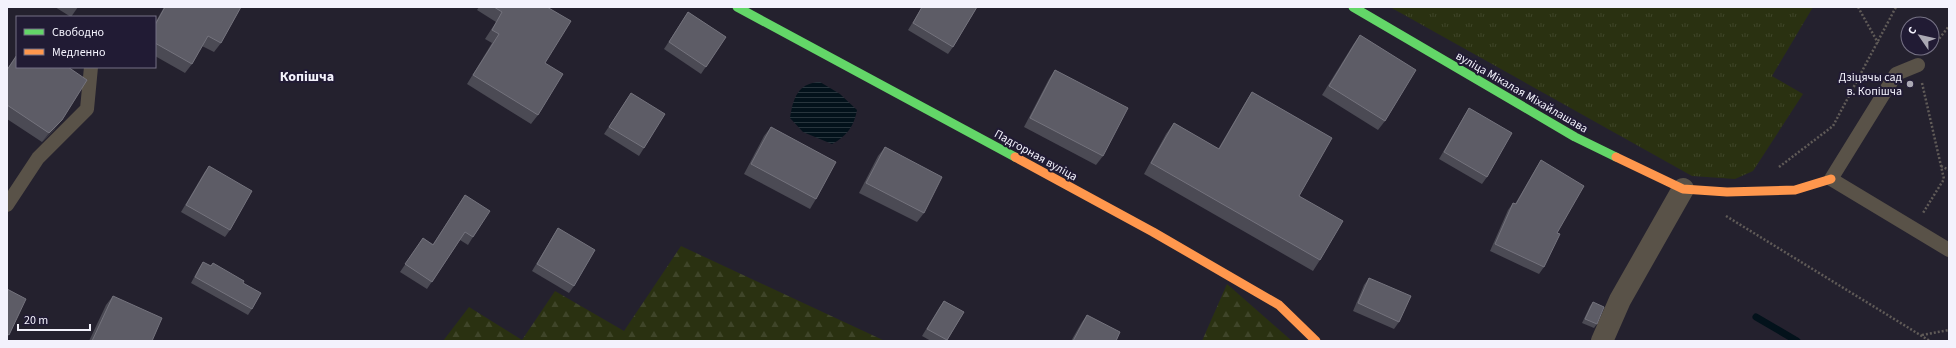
<svg xmlns="http://www.w3.org/2000/svg" width="1956" height="348" font-family="'Source Sans 3',sans-serif">
	<style>
		.grass { fill: url(#grass-tufts) }
		.forest { fill: url(#forest-firs) }
		.water { fill: url(#water-rules) }
		.lines { fill: none; stroke-linecap: round; stroke-linejoin: round }
		.stream { stroke: #03121b; stroke-width: 7 }
		.path { stroke: #605b58; stroke-width: 2.5; stroke-dasharray: 2 2; stroke-linecap: butt }
		.lane { stroke: #595248; stroke-width: 14 }
		.street { stroke: #595248; stroke-width: 22 }
		.fast { stroke: #63d668; stroke-width: 9 }
		.slow { stroke: #ff974d; stroke-width: 9 }
		.wall { fill: #4b4a54 }
		.shaded-wall { fill: #34323d }
		.building { fill: #5d5c66; stroke: #74737d }
		.poi-dot { fill: #aba9b4; stroke: #211b34; stroke-width: 1.5 }
		.labels { text-anchor: middle; stroke-width: 4; stroke-linejoin: round; paint-order: stroke }
		.poi-label { font-size: 12px; fill: #f3f2fc; stroke: #211b34; text-anchor: end }
		.street-label { font-size: 12px; fill: #f3f2fc; stroke: #211b34 }
		.quarter-label { font-size: 14px; font-weight: bold; fill: #f3f2fc; stroke: #211b34 }
	</style>
	<defs>
		<pattern id="grass-tufts" width="24" height="20" patternUnits="userSpaceOnUse"><rect width="24" height="20" fill="#2a3111"/><path d="M3 7l-1-3M5 7V3M7 7l1-3M15 17l-1-3M17 17v-4M19 17l1-3" fill="none" stroke="#3f4529"/></pattern>
		<pattern id="forest-firs" width="22" height="20" patternUnits="userSpaceOnUse"><rect width="22" height="20" fill="#2a3111"/><path d="M5 1l3.5 6h-7zM16 11l3.5 6h-7z" fill="#3f4529"/></pattern>
		<pattern id="water-rules" width="6" height="5" patternUnits="userSpaceOnUse"><rect width="6" height="5" fill="#03121b"/><path d="M0 2.5h6" fill="none" stroke="#28353d"/></pattern>
	</defs>
	<rect width="100%" height="100%" fill="#24212e"/>
	<path class="grass" d="M1390 7H1813L1772 76 1803 94 1753 171 1735 179 1692 176Z"/>
	<g class="forest">
		<path d="M681 246 885 341H443L469 307 522 340 555 291 624 331Z"/>
		<path d="M1227 284 1292 341H1202Z"/>
	</g>
	<path class="water" d="M820 82 840 94 857 110C854 126 847 136 832 144L803 132 790 118C793 98 798 83 820 82Z"/>
	<g class="lines">
		<path class="stream" d="M1756 317 1797 341"/>
		<g class="path">
			<path d="M1858 7 1878 43"/>
			<path d="M1932 48 1949 26"/>
			<path d="M1922 83 1944 179 1923 213"/>
			<path d="M1941 166 1949 170"/>
			<path d="M1779 167 1833 126 1896 7"/>
			<path d="M1726 216 1930 341"/>
			<path d="M1922 335 1949 330"/>
		</g>
		<g class="lane">
			<path d="M1918 65 1896 74 1831 179 1949 250"/>
			<path d="M7 205 38 158 87 109 91 67"/>
		</g>
		<path class="street" d="M1602 341 1620 300 1683 189"/>
		<g class="fast">
			<path d="M737 7 1015 157"/>
			<path d="M1353 7 1575 137 1616 157"/>
		</g>
		<g class="slow">
			<path d="M1015 157 1153 232 1279 305 1316 341"/>
			<path d="M1616 157 1683 189 1727 192 1795 190 1831 179"/>
		</g>
	</g>
	<g class="wall">
		<path d="M55 7H78L71 17Z"/>
		<path d="M164 7H241L221 43 214 52 202 46 192 64 185 73 155 56V23Z"/>
		<path d="M479 7H547L545 63 538 115 531 124 467 84 492 43 485 39 496 22 477 10Z"/>
		<path d="M922 7H977L953 47 948 54 908 30Z"/>
		<path d="M688 12 726 37 701 74 664 49Z"/>
		<path d="M1360 35 1385 121 1378 130 1322 95 1353 45Z"/>
		<path d="M17 54V67L55 129 42 142 7 119V69Z"/>
		<path d="M1055 70 1103 156 1096 165 1024 127 1049 79Z"/>
		<path d="M1252 92 1299 196 1320 260 1313 271 1144 174 1166 134 1174 123 1218 149 1245 103Z"/>
		<path d="M631 93 644 148 639 156 604 134Z"/>
		<path d="M1469 108 1487 177 1482 184 1439 159 1464 116Z"/>
		<path d="M771 127 816 199 810 209 744 174 764 136Z"/>
		<path d="M885 147 924 213 917 222 859 193 878 156Z"/>
		<path d="M1541 160 1557 233 1544 267 1539 274 1490 251 1508 210 1513 203 1515 204 1536 168Z"/>
		<path d="M209 166 230 230 225 237 181 212 204 173Z"/>
		<path d="M465 195 473 237 468 245 460 240 427 289 400 272 423 238 433 244Z"/>
		<path d="M558 228 574 286 569 293 532 271 553 236Z"/>
		<path d="M203 262 210 266 213 263 243 283 252 309 248 315 191 283 199 268Z"/>
		<path d="M1369 278 1399 322 1394 329 1353 311 1364 285Z"/>
		<path d="M113 296 152 341H89L106 305Z"/>
		<path d="M944 301 964 312 947 341H931L922 336 939 308Z"/>
		<path d="M1593 302 1597 324 1594 328 1582 323 1590 306Z"/>
		<path d="M1087 315 1116 341H1071L1082 322Z"/>
	</g>
	<path class="shaded-wall" d="M62 120 55 129 42 142 49 133Z"/>
	<g class="building">
		<path d="M165 7H241L221 43 208 36 192 64 155 43V25Z"/>
		<path d="M494 7H547L571 21 545 63 563 74 538 115 473 75 499 34 492 30 502 12Z"/>
		<path d="M922 7H977L953 47 913 23Z"/>
		<path d="M688 12 726 37 706 67 669 42Z"/>
		<path d="M1360 35 1416 70 1385 121 1329 86Z"/>
		<path d="M17 55V67H68L87 80 62 120 49 133 7 105V70Z"/>
		<path d="M1055 70 1128 108 1103 156 1030 118Z"/>
		<path d="M1252 92 1332 138 1299 196 1343 221 1320 260 1151 163 1174 123 1219 149Z"/>
		<path d="M631 93 665 114 644 148 609 127Z"/>
		<path d="M1469 108 1512 133 1487 177 1444 152Z"/>
		<path d="M771 127 836 162 816 199 751 164Z"/>
		<path d="M885 147 942 177 924 213 866 183Z"/>
		<path d="M1541 160 1584 186 1557 233 1560 234 1544 267 1495 244 1513 203 1516 204Z"/>
		<path d="M209 166 252 191 230 230 186 205Z"/>
		<path d="M465 195 490 211 473 237 465 232 432 282 405 264 423 238 433 245Z"/>
		<path d="M558 228 595 250 574 286 537 264Z"/>
		<path d="M203 262 211 266 213 263 244 281 243 283 261 293 252 309 195 277Z"/>
		<path d="M1369 278 1411 296 1399 322 1358 303Z"/>
		<path d="M7 289 26 299 9 335 7 334Z"/>
		<path d="M113 296 162 318 152 341H92Z"/>
		<path d="M944 301 964 312 947 340 927 329Z"/>
		<path d="M1593 302 1604 307 1597 324 1585 319Z"/>
		<path d="M1087 315 1120 332 1116 341H1073Z"/>
	</g>
	<circle class="poi-dot" cx="1910" cy="84" r="4"/>
	<g class="labels">
		<g class="poi-label">
			<text x="1902" y="81">Дзіцячы сад<tspan x="1902" dy="14">в. Копішча</tspan></text>
		</g>
		<g class="street-label">
			<text transform="translate(1522 92) rotate(30)" y="4">вуліца Мікалая Міхайлашава</text>
			<text transform="translate(1036 155) rotate(29)" y="4">Падгорная вуліца</text>
		</g>
		<g class="quarter-label">
			<text x="307" y="81">Копішча</text>
		</g>
	</g>
	<rect width="1956" height="348" fill="none" stroke="#f3f2fc" stroke-width="16"/>
	<rect x="16" y="16" width="140" height="52" fill="#211b34" stroke="#757184"/>
	<rect x="24" y="29" width="20" height="6" fill="#63d668" stroke="#757184"/>
	<text x="52" y="36" font-size="12" fill="#f3f2fc">Свободно</text>
	<rect x="24" y="49" width="20" height="6" fill="#ff974d" stroke="#757184"/>
	<text x="52" y="56" font-size="12" fill="#f3f2fc">Медленно</text>
	<g transform="translate(1920 36) rotate(304)"><circle r="19" fill="#211b34" stroke="#757184"/>
	<path d="M0-3L7 15L0 10L-7 15Z" fill="#aba9b4"/>
	<text y="-6" font-size="11" font-weight="bold" text-anchor="middle" fill="#f3f2fc">С</text>
	</g>
	<path d="M18 324v6h72v-6" fill="none" stroke="#f3f2fc" stroke-width="2"/>
	<text x="24" y="324" font-size="12" fill="#f3f2fc" stroke="#211b34" stroke-width="3" paint-order="stroke">20 m</text>
</svg>
